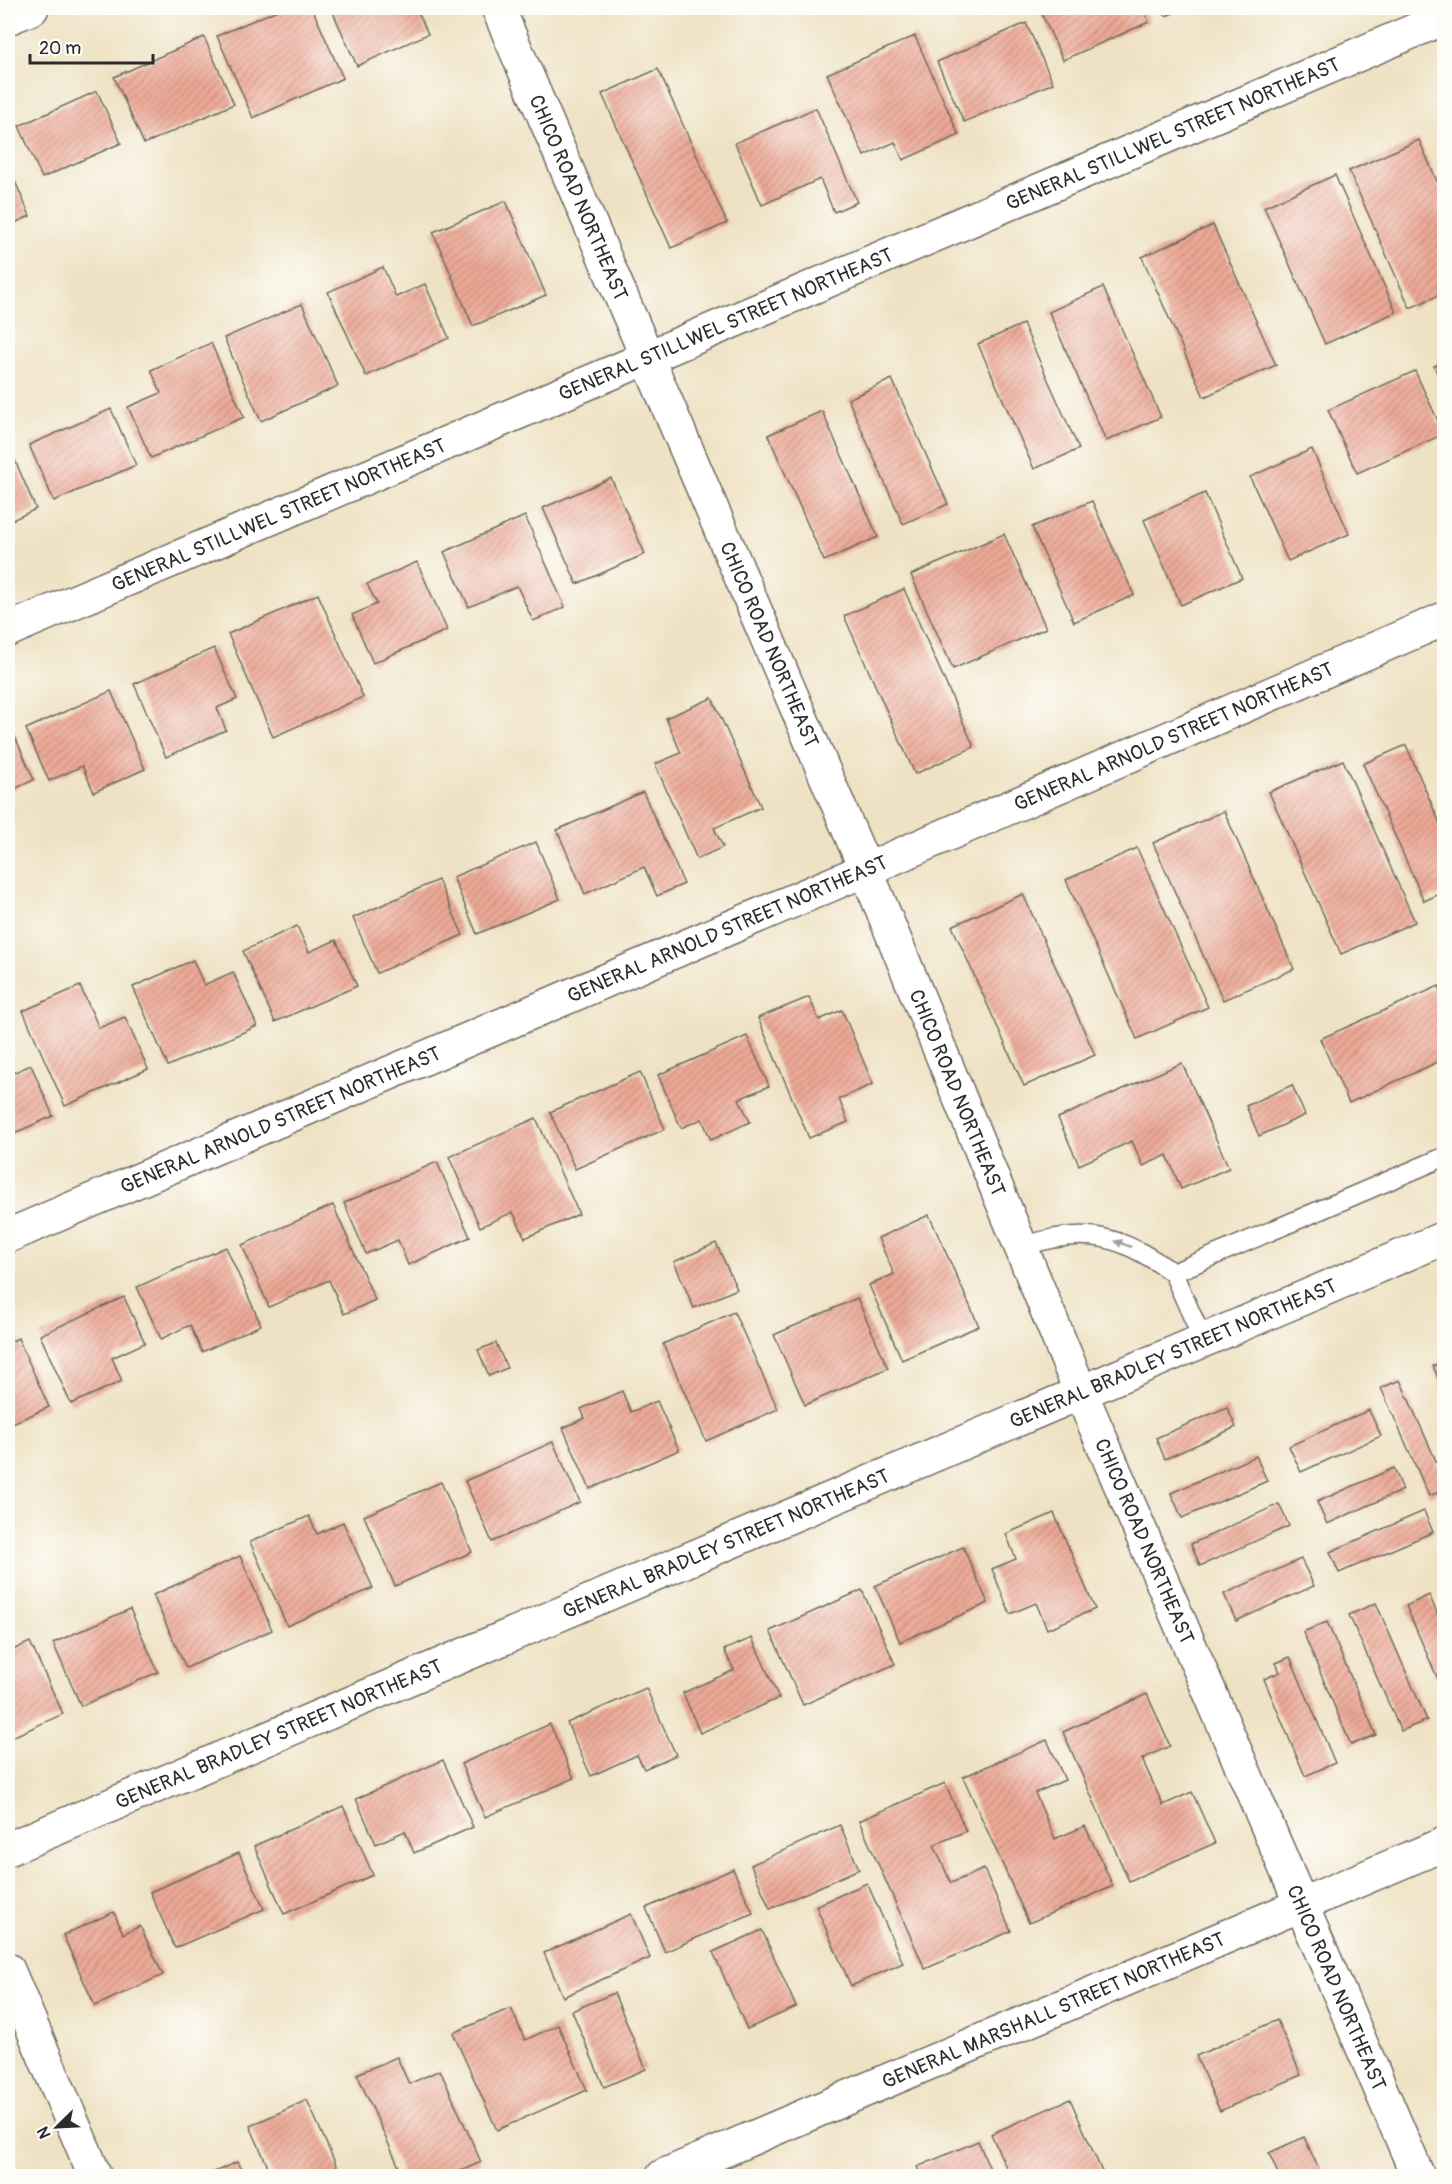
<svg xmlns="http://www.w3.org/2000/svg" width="1452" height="2184" font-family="Pangolin,sans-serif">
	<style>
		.building { fill: url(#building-hatch) }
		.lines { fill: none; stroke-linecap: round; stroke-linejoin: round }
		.service-casing { stroke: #706b61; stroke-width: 21 }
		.minor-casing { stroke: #706b61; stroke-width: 36 }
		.tertiary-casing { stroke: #706b61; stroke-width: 36 }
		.service { stroke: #fff; stroke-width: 18 }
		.minor { stroke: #fff; stroke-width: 33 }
		.tertiary { stroke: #fff; stroke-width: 33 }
		.oneway { fill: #a0a0a0 }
		.labels { text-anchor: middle; stroke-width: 4.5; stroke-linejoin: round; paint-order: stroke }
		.street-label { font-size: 20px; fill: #2b2b2b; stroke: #fdfcf7 }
	</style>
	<defs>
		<pattern id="building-hatch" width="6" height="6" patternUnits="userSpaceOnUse" patternTransform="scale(1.5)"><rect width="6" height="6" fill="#eda996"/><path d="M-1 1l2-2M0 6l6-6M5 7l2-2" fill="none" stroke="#c08a7b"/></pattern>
	</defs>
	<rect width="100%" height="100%" fill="#fdfcf7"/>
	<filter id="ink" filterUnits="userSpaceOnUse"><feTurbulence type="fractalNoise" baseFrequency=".0167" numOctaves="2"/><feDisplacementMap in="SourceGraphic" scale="12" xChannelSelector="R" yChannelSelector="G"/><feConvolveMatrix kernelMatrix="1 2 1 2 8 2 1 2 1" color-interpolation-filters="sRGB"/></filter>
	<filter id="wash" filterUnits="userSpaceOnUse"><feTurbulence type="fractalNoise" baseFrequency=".008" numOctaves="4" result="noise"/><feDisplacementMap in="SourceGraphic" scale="24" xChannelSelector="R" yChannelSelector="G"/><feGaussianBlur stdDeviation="1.35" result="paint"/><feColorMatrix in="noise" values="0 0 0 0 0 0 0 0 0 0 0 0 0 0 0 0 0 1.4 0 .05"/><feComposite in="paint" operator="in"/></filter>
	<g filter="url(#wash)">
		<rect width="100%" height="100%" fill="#efe2c4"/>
		<g id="blocks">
			<g class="building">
				<path d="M282 8H312L343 78 253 118 217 36Z"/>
				<path d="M331 8H416L428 34 357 66Z"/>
				<path d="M1039 8H1143L1149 22 1063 60Z"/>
				<path d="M1162 8H1185L1166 16Z"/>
				<path d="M1026 23 1053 83 964 122 937 62Z"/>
				<path d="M915 36 959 135 903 160 895 142 864 156 827 74Z"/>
				<path d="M204 37 234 104 144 144 114 77Z"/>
				<path d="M658 69 727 223 671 248 602 94Z"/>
				<path d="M97 91 121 143 42 178 19 126Z"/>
				<path d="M816 108 857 202 834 212 820 179 762 205 735 143Z"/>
				<path d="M1419 140 1444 197V293L1410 308 1349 171Z"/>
				<path d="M8 165 30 216 8 226Z"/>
				<path d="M1335 175 1396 312 1325 344 1264 207Z"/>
				<path d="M506 201 546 295 473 326 433 232Z"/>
				<path d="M1213 225 1276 365 1204 397 1142 257Z"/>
				<path d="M383 267 396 297 425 284 449 338 366 376 328 292Z"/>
				<path d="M1103 287 1161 417 1106 441 1049 312Z"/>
				<path d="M302 304 338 386 261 421 224 338Z"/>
				<path d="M1023 324 1079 449 1034 469 978 344Z"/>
				<path d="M211 343 244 417 151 458 128 407 161 393 151 370Z"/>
				<path d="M1444 362V390L1434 366Z"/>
				<path d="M1415 371 1444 434 1357 473 1328 410Z"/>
				<path d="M892 379 948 504 903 524 848 399Z"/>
				<path d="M111 409 136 465 54 501 29 445Z"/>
				<path d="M822 411 878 537 824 561 768 435Z"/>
				<path d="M8 444 36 509 8 522Z"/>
				<path d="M1312 449 1349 534 1288 561 1250 477Z"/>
				<path d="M611 478 645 554 577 584 543 508Z"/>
				<path d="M1205 493 1242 578 1181 605 1144 520Z"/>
				<path d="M1092 501 1134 595 1074 622 1032 527Z"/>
				<path d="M525 516 565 607 533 621 517 586 469 607 444 552Z"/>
				<path d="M1004 534 1046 628 953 669 911 575Z"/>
				<path d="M417 562 447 630 373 663 352 615 377 604 367 584Z"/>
				<path d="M904 589 974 747 915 774 844 616Z"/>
				<path d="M318 594 363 697 273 737 228 634Z"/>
				<path d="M214 648 237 699 217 708 226 730 166 757 134 684Z"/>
				<path d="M111 691 145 769 94 792 82 766 49 781 26 729Z"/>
				<path d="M712 698 761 807 714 828 723 847 697 859 655 764 681 753 666 718Z"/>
				<path d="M10 725 34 780 8 792V727Z"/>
				<path d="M1406 745 1444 833V892L1424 901 1363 764Z"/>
				<path d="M1343 760 1415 922 1341 954 1269 792Z"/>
				<path d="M643 792 684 884 657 896 644 867 585 894 557 830Z"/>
				<path d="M1224 811 1294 969 1223 1000 1153 843Z"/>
				<path d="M536 842 560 899 477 934 453 877Z"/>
				<path d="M1137 848 1208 1007 1137 1039 1066 880Z"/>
				<path d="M438 880 463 935 377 973 353 918Z"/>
				<path d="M1023 894 1095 1055 1024 1086 952 926Z"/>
				<path d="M297 926 309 952 336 940 357 986 275 1022 243 951Z"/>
				<path d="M193 960 204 985 233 972 257 1026 168 1066 133 987Z"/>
				<path d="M80 986 99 1028 125 1017 148 1069 65 1106 23 1011Z"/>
				<path d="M1439 986 1444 999V1059L1349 1103 1320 1039Z"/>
				<path d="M809 997 819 1020 842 1010 873 1084 839 1099 848 1122 809 1138 758 1018Z"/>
				<path d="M747 1036 769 1086 739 1099 750 1122 711 1140 702 1119 681 1128 658 1075Z"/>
				<path d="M1182 1063 1229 1168 1181 1189 1167 1155 1143 1166 1132 1141 1079 1165 1058 1118Z"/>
				<path d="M31 1065 53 1116 8 1136V1075Z"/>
				<path d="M640 1072 665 1129 575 1169 550 1112Z"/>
				<path d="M1292 1085 1305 1115 1259 1136 1246 1106Z"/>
				<path d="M536 1118 579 1214 525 1238 513 1212 480 1227 449 1157Z"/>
				<path d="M437 1162 470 1237 408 1265 398 1240 366 1254 344 1203Z"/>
				<path d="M333 1205 375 1300 344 1314 329 1280 269 1307 242 1245Z"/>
				<path d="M929 1215 979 1326 902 1360 869 1285 894 1274 878 1238Z"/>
				<path d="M716 1243 737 1289 694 1308 674 1262Z"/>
				<path d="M226 1247 261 1325 202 1352 190 1325 161 1339 137 1287Z"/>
				<path d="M124 1297 145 1343 112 1358 122 1381 71 1404 40 1335Z"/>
				<path d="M857 1298 888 1368 805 1405 774 1335Z"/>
				<path d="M734 1312 778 1409 706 1441 663 1344Z"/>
				<path d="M18 1338 49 1407 8 1425V1343Z"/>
				<path d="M496 1343 507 1368 489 1376 478 1350Z"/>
				<path d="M1444 1361V1392L1433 1366Z"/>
				<path d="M1400 1380 1444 1479V1490L1429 1496 1381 1388Z"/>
				<path d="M622 1391 631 1412 657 1401 679 1450 590 1489 563 1428 585 1418 581 1409Z"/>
				<path d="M1227 1407 1236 1427 1165 1459 1156 1438Z"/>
				<path d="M1369 1410 1381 1436 1301 1472 1289 1446Z"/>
				<path d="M553 1442 580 1502 492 1542 465 1481Z"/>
				<path d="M1256 1456 1267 1481 1182 1518 1171 1493Z"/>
				<path d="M1394 1468 1403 1490 1327 1524 1317 1502Z"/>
				<path d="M441 1482 472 1552 395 1586 364 1516Z"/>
				<path d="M1279 1504 1289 1526 1200 1566 1191 1544Z"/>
				<path d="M1424 1511 1433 1532 1339 1573 1330 1552Z"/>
				<path d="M1054 1513 1095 1609 1047 1629 1036 1603 1010 1614 992 1569 1016 1559 1006 1534Z"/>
				<path d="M309 1516 317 1534 343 1522 373 1588 287 1626 250 1542Z"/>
				<path d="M963 1547 988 1603 900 1642 875 1586Z"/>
				<path d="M240 1556 272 1630 186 1668 153 1595Z"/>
				<path d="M1301 1559 1314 1586 1236 1621 1224 1594Z"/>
				<path d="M862 1590 895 1664 803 1705 770 1631Z"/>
				<path d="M1429 1595 1444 1629V1693L1406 1606Z"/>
				<path d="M1376 1603 1427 1720 1401 1731 1349 1615Z"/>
				<path d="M130 1609 158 1672 81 1706 53 1643Z"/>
				<path d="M1327 1622 1376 1735 1351 1745 1303 1632Z"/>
				<path d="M752 1638 779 1698 700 1733 683 1693 734 1670 724 1650Z"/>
				<path d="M30 1642 63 1714 8 1739V1652Z"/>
				<path d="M1290 1657 1335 1763 1305 1776 1264 1679 1280 1672 1276 1663Z"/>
				<path d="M646 1688 676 1755 644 1769 637 1755 591 1776 567 1723Z"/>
				<path d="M1147 1694 1170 1746 1142 1759 1163 1805 1192 1792 1215 1843 1129 1881 1063 1732Z"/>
				<path d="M550 1724 574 1778 485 1817 461 1764Z"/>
				<path d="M1047 1740 1065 1780 1035 1793 1055 1839 1085 1826 1113 1886 1029 1923 963 1777Z"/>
				<path d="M443 1760 473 1827 414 1853 405 1831 376 1844 356 1799Z"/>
				<path d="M945 1783 966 1831 934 1845 951 1883 984 1869 1011 1931 925 1969 859 1821Z"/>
				<path d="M343 1806 373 1875 284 1914 254 1846Z"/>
				<path d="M840 1825 859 1869 770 1909 751 1865Z"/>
				<path d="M239 1853 264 1909 175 1948 150 1892Z"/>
				<path d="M733 1869 753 1913 665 1952 646 1908Z"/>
				<path d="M867 1883 903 1963 851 1986 816 1906Z"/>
				<path d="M114 1912 123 1934 140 1926 163 1975 95 2006 63 1935Z"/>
				<path d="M631 1914 650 1958 563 1997 544 1953Z"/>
				<path d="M762 1930 796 2007 747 2029 713 1952Z"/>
				<path d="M614 1993 646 2069 604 2087 572 2011Z"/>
				<path d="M511 2008 525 2040 558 2025 587 2090 497 2130 453 2033Z"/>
				<path d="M1277 2020 1301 2075 1220 2111 1196 2056Z"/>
				<path d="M397 2057 409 2084 440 2070 481 2162 449 2176H403L357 2074Z"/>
				<path d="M1070 2099 1103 2174 1098 2176H1010L991 2134Z"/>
				<path d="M307 2100 341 2176H272L250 2126Z"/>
				<path d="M1304 2137 1322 2176H1279L1269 2153Z"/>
				<path d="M978 2141 993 2176H922L917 2167Z"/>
				<path d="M237 2162 244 2176H205Z"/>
			</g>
		</g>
	</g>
	<g filter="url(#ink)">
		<use href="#blocks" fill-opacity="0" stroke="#706b61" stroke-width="1.5"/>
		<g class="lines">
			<defs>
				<g id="service">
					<path d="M1021 1247C1084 1226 1120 1234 1173 1273"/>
					<path d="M1203 1340 1173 1273 1444 1157"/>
				</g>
				<g id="minor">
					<path d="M8 18 32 8"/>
					<path id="s1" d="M8 630 1444 18"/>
					<path id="s2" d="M8 1236 893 858 1444 619"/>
					<path id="s3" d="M8 1849 1444 1238"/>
					<path d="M8 1970 95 2176"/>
					<path id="s4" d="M663 2176 1444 1844"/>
				</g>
				<g id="tertiary">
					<path id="s5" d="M498 8 866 870 1081 1393 1418 2176"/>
				</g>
			</defs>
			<use href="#service" class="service-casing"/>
			<use href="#minor" class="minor-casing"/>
			<use href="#tertiary" class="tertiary-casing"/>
			<use href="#service" class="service"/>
			<use href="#minor" class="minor"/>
			<use href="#tertiary" class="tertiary"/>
		</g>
		<defs><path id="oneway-solid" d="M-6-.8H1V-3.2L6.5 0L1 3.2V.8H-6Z" transform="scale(1.5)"/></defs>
		<use class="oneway" href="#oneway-solid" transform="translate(1123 1244) rotate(-159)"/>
	</g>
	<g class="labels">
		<g class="street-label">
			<text dy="7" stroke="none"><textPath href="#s1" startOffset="1266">GENERAL STILLWEL STREET NORTHEAST</textPath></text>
			<text dy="7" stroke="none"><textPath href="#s5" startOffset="206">CHICO ROAD NORTHEAST</textPath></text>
			<text dy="7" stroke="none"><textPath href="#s1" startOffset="780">GENERAL STILLWEL STREET NORTHEAST</textPath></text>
			<text dy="7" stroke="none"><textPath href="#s1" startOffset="294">GENERAL STILLWEL STREET NORTHEAST</textPath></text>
			<text dy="7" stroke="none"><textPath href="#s5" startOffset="692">CHICO ROAD NORTHEAST</textPath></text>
			<text dy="7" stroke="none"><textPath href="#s2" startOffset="1268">GENERAL ARNOLD STREET NORTHEAST</textPath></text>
			<text dy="7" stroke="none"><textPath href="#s2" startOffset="782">GENERAL ARNOLD STREET NORTHEAST</textPath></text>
			<text dy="7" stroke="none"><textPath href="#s5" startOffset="1178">CHICO ROAD NORTHEAST</textPath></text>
			<text dy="7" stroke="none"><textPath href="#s2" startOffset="296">GENERAL ARNOLD STREET NORTHEAST</textPath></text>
			<text dy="7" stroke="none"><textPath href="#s3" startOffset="1266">GENERAL BRADLEY STREET NORTHEAST</textPath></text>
			<text dy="7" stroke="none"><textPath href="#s5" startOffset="1664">CHICO ROAD NORTHEAST</textPath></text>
			<text dy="7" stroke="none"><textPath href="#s3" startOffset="780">GENERAL BRADLEY STREET NORTHEAST</textPath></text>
			<text dy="7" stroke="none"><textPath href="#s3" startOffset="294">GENERAL BRADLEY STREET NORTHEAST</textPath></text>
			<text dy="7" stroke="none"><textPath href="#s5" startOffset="2150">CHICO ROAD NORTHEAST</textPath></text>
			<text dy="7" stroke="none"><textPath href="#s4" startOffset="424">GENERAL MARSHALL STREET NORTHEAST</textPath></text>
		</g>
	</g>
	<rect width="1452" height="2184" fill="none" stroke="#fdfcf7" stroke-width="30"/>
	<g transform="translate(57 2127) rotate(246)" stroke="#fdfcf7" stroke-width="4.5" paint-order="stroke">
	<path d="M0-4.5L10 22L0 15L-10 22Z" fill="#2b2b2b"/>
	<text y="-9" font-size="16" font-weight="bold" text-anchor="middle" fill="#2b2b2b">N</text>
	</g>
	<path d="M30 54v9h123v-9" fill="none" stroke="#2b2b2b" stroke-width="3"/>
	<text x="39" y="54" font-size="18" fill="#2b2b2b" stroke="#fdfcf7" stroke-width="4.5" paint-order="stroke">20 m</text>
</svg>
